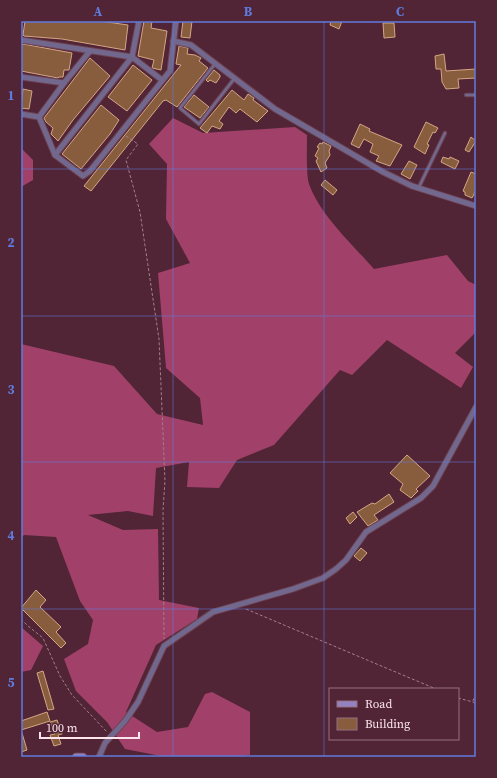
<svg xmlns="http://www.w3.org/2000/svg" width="497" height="778" font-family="'Source Serif 4',serif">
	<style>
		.forest { fill: #a14169 }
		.building { fill: #875d3e; stroke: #d4a685 }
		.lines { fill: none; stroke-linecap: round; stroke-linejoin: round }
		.lane-casing { stroke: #6d4353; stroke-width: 4.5 }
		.street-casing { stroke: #6d4353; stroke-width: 7 }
		.secondary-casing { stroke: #6d4353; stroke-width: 9 }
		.path { stroke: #a27f8c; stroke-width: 1; stroke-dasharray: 3 2; stroke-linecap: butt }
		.lane { stroke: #72688e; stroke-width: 2.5 }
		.street { stroke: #72688e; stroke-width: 5 }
		.secondary { stroke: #9483c0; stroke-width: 7 }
		.grid { fill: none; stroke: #607bde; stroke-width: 1; stroke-opacity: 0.55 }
		.neatline { fill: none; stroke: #607bde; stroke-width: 1.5 }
		.grid-label { font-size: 13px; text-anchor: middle; font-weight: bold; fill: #607bde }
	</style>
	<rect width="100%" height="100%" fill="#512436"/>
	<g class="forest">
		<path d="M173 118 203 133 295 127 307 135C307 147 306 174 309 184 320 215 353 245 374 269L447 255 468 281 476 285V332L455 353 473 367 461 388 387 340 352 375 340 370 274 445 237 460 219 488 187 487 189 462 156 468 153 516 128 511 88 515 123 530 158 529 159 600 199 608 197 619 156 645 126 712 157 732 188 727 205 694 212 692 250 712V755L229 757H166L125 749 107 722 76 691 64 659 88 644 93 620 80 601 56 537 24 535 21 538V344L114 366 157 414 203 425 200 398 166 368 158 273 190 263 166 219 167 164 149 144Z"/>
		<path d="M21 148 33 160V180L21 187Z"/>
		<path d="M21 627 43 646 31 670 21 672Z"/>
	</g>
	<g class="building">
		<path d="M25 21H100L128 25 125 50 62 39 24 36 23 35Z"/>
		<path d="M144 21H152L151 28 167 31 161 70 152 68 154 60 138 56Z"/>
		<path d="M183 21H192L190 38 181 37Z"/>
		<path d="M331 21H342L339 29 330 25Z"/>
		<path d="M383 23H394L395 37 384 38Z"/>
		<path d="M23 44 72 53 69 70H64L63 77H59L58 78 21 71V46Z"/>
		<path d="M179 46 188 48 187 54 195 55 201 58 199 61 208 68 177 107 166 100 163 101 91 191 84 186 181 65 176 64Z"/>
		<path d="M444 54 446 71 476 69V78L458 79 459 88 446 89 442 82 441 69H436L435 56Z"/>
		<path d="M90 58 110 76 73 120 58 141 51 134 53 128 46 122 44 118Z"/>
		<path d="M133 65 152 80 127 111 108 97Z"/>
		<path d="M214 70 220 75V77L216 83 210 80 208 82 206 80Z"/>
		<path d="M23 89 32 91 29 109 21 108Z"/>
		<path d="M232 90 244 100 248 94 254 98 253 100 268 111 257 122 240 109 236 113 229 107 219 121 223 124 220 129 212 126 207 133 200 128Z"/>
		<path d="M194 95 209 107 200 118 184 107Z"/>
		<path d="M101 105 119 120 110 134 81 169 62 154Z"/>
		<path d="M426 122 438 128 435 133 433 132 427 144 429 145 425 154 414 147Z"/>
		<path d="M360 124 370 129 369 131 402 145 390 166 376 161 379 156 370 152 373 144 364 139 359 148 351 144Z"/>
		<path d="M471 137 476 141 469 152 465 150Z"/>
		<path d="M323 142 331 146 329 151 330 155 325 163 327 168 321 172 316 161 318 158 315 156 319 148 317 147 320 143 322 144Z"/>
		<path d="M443 157 449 159 450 157 459 161 455 169 441 162Z"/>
		<path d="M409 161 417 165 410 179 401 174Z"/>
		<path d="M471 172 476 174V190L472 198 465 195V192L463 191Z"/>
		<path d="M325 180 337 190 333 195 321 185Z"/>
		<path d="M407 455 430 476 416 489 418 491 411 498 400 490 403 484 390 473Z"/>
		<path d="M389 494 394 502 374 515 378 520 368 526 357 512 372 503 375 504Z"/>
		<path d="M353 512 357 517 350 524 346 518Z"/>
		<path d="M361 548 367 553 360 561 354 556Z"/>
		<path d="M36 590 46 600 40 607 61 627 56 632 66 643 61 648 21 608Z"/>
		<path d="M43 671 54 709 48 710 37 673Z"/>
		<path d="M47 712 50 721 21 730V721Z"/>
		<path d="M57 720 62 734 58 735 61 744 54 746 50 735 55 734 50 722Z"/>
		<path d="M22 733 27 750 21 752V734Z"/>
	</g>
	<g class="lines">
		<defs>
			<g id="lane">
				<path d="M215 64 180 108 199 124 234 79"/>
				<path d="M466 95H476"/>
				<path d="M419 187 445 133"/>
			</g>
			<g id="street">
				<path d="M21 40 132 57 162 80"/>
				<path d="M173 41 191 45 275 109 383 172 412 186 476 206"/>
				<path d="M21 77 64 83 90 51"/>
				<path d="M21 114 39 117 55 155 83 176 90 171 170 71 176 21"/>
				<path d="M39 117 64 83"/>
				<path d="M55 155 132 57 139 21"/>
				<path d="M99 757 105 743 125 721 138 702 164 646 213 612 293 589 323 578 336 569 346 560 366 532 421 498 433 486 476 407"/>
			</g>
			<path id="secondary" d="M76 757H83"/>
		</defs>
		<use href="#lane" class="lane-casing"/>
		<use href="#street" class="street-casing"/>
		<use href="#secondary" class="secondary-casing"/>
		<g class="path">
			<path d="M126 136 138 144 126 160 140 212 159 339 165 481 163 510 164 639"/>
			<path d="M246 609 436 689"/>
			<path d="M21 619 28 626 43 638 60 676 72 695 107 732"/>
			<path d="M458 698 473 702 476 704"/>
			<path d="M473 701 476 693"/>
		</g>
		<use href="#lane" class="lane"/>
		<use href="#street" class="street"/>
		<use href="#secondary" class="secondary"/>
	</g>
	<path class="grid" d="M173 21V757M324 21V757M21 169H476M21 316H476M21 462H476M21 609H476"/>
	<rect width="497" height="778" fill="none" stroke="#512436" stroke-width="44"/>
	<rect x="329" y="688" width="130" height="52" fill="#512436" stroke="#96717f"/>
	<rect x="337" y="701" width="20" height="6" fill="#9483c0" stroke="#96717f"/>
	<text x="365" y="708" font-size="12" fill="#fde5ec">Road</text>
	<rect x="337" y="718" width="20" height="12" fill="#875d3e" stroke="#96717f"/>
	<text x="365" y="728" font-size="12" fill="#fde5ec">Building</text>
	<path d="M40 732v6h99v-6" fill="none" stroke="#fde5ec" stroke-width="2"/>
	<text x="46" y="732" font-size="12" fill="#fde5ec" stroke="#512436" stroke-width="3" paint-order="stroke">100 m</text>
	<rect x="22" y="22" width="453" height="734" class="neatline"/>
	<g class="grid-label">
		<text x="98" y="16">A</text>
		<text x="248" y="16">B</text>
		<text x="400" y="16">C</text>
		<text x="11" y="100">1</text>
		<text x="11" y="247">2</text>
		<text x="11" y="394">3</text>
		<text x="11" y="540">4</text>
		<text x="11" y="687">5</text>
	</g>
</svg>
